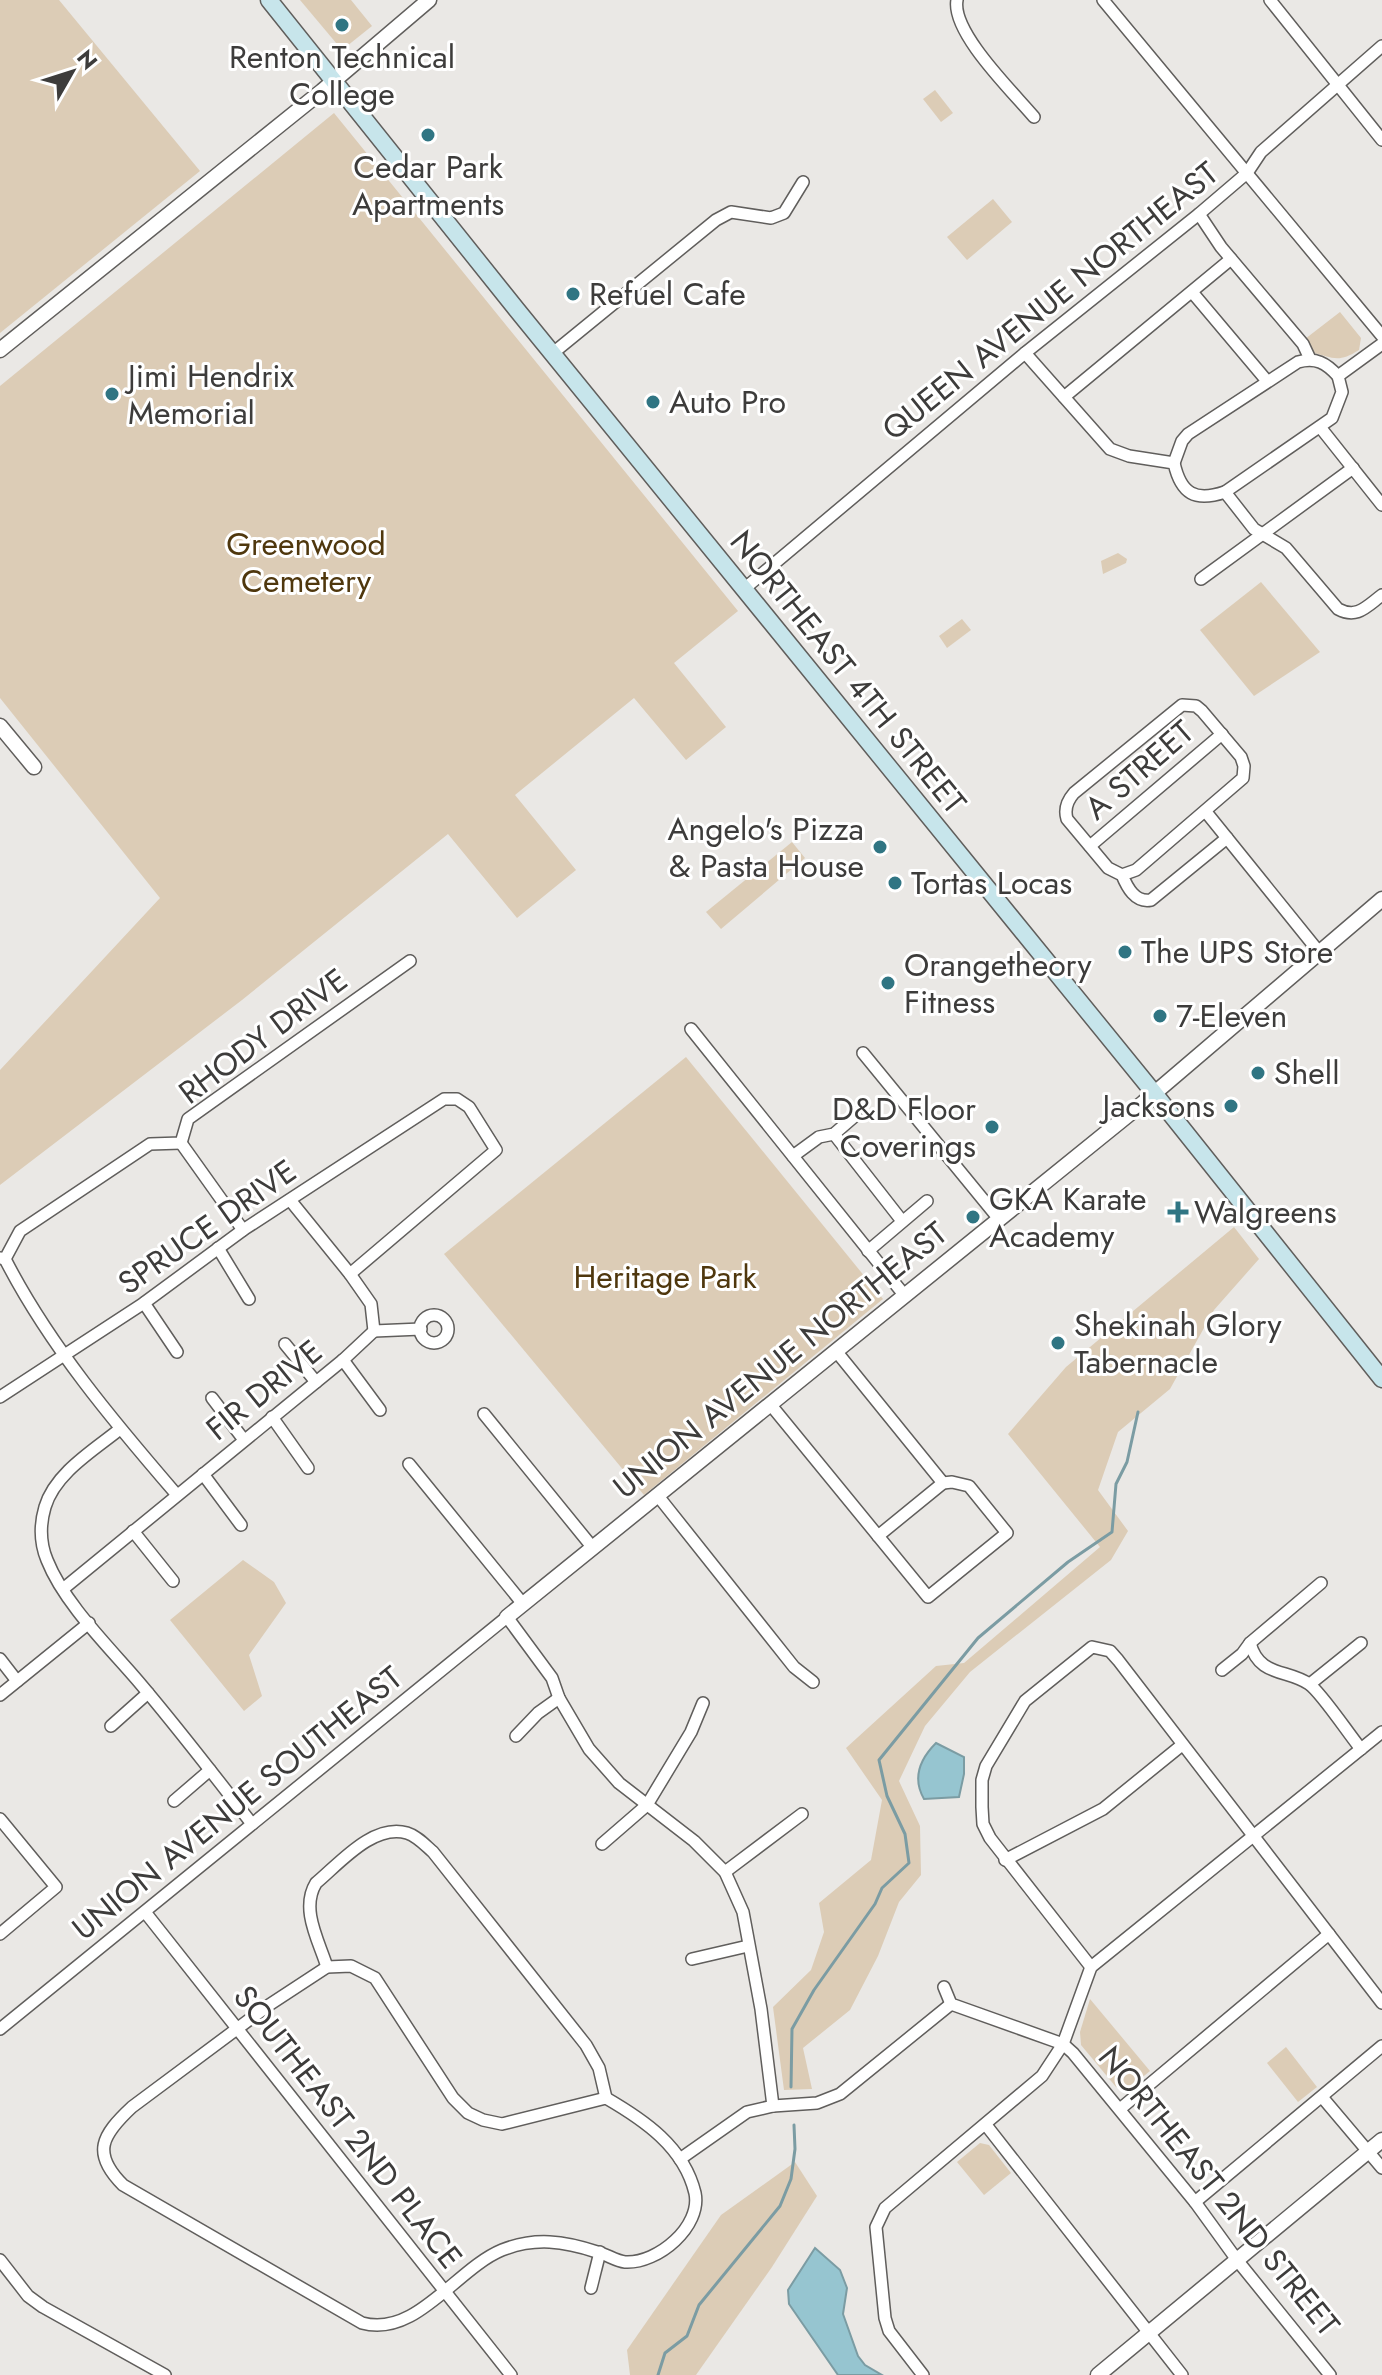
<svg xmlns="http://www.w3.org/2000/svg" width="1382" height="2375" font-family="Jost,sans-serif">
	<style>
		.green { fill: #dcccb6 }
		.water { fill: #96c5d0; stroke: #7b9ca3; stroke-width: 2 }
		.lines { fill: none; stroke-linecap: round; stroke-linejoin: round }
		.stream { stroke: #7b9ca3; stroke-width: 3 }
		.minor-casing { stroke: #605e5c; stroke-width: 14 }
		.tertiary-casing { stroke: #605e5c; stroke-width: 17 }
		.secondary-casing { stroke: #605e5c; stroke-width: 19 }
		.minor { stroke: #fff; stroke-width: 11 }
		.tertiary { stroke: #fff; stroke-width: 14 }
		.secondary { stroke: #c7e5eb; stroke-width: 16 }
		.poi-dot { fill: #307583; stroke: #fff; stroke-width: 3 }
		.labels { text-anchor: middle; stroke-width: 6; stroke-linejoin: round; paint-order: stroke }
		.poi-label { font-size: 32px; fill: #3d3c3b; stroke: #fff; text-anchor: start }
		.street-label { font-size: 32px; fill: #3d3c3b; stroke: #fff }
		.park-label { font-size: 32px; fill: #4f370d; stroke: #fff }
	</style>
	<rect width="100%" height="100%" fill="#eae8e5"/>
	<g class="green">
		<path d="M0 0H59L200 171 0 333Z"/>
		<path d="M300 0H351L372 26 342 50Z"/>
		<path d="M935 90 953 113 941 122 923 99Z"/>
		<path d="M334 113 738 611 674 663 726 727 686 760 634 698 515 795 576 870 517 918 448 834 242 1000 0 1185V1070L160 898 0 698V386Z"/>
		<path d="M993 199 1012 222 967 260 947 237Z"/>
		<path d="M1340 312 1361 338 1359 350C1337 364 1333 357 1310 352L1305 339Z"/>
		<path d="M1118 553 1127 559 1126 563 1103 574 1101 561Z"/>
		<path d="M1261 582 1320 652 1254 696 1200 630Z"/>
		<path d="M962 619 971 630 947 648 939 636Z"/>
		<path d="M792 842 805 858 721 929 706 912Z"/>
		<path d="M686 1057 883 1299 644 1495 444 1254Z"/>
		<path d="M1234 1227 1259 1259 1214 1310 1170 1389 1118 1432 1098 1490 1128 1531 1111 1560 970 1672 925 1726 899 1781 920 1826 921 1875 899 1902 878 1956 850 2010 803 2048 812 2089 784 2090 773 2007 811 1970 824 1932 819 1903 871 1860 882 1800 846 1748 936 1666 964 1663 1100 1547 1008 1434 1066 1367Z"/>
		<path d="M243 1560 274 1582 286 1603 249 1655 262 1696 244 1711 170 1620Z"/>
		<path d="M1090 1999 1150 2071 1128 2089 1116 2087 1081 2045 1080 2032Z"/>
		<path d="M1286 2047 1317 2087 1298 2102 1267 2063Z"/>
		<path d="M980 2143 989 2145 1011 2173 984 2195 957 2162Z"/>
		<path d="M795 2162 817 2196 772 2267 696 2375H630L627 2350 721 2215Z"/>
	</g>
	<g class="water">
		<path d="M936 1743 964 1757V1774L959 1797 924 1799C912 1778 920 1759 936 1743Z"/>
		<path d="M815 2248 840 2270 847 2288 843 2314 858 2356 865 2365 882 2375H838L789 2304 788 2290Z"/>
	</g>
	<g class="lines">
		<g class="stream">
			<path d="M791 2087 792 2029 814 1990 875 1904 882 1888 909 1863 905 1834 887 1796 879 1760 978 1638 1068 1562 1112 1532 1116 1484 1127 1462 1138 1412"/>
			<path d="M658 2375 665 2353 687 2336 699 2305 780 2206 791 2179 795 2149 794 2125"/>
		</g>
		<defs>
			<g id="minor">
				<path d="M957 0C951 32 1013 92 1034 117"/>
				<path d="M1103 0 1382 336"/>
				<path d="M1270 0 1382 140"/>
				<path d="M1199 214 1221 247 1303 344 1310 359"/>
				<path d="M1192 292 1267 381"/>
				<path d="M553 353 716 220 731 212 771 218 784 213 803 182"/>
				<path d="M1025 353 1110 449 1129 456 1174 463C1181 494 1195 502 1225 492L1254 529 1286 548 1338 609C1357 619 1366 607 1382 595"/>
				<path d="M1064 397 1231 259"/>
				<path d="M1320 427 1382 505"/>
				<path d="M1174 463 1182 441 1188 434 1298 362C1316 357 1326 363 1338 376"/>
				<path d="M1225 492 1332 418 1342 392 1338 376 1382 344"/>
				<path d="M1201 579 1353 468"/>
				<path d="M744 589 1025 353 1199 214 1247 173 1261 152 1382 46"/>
				<path d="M1206 812 1319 952"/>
				<path d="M1090 846 1222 734"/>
				<path d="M1122 875 1136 870 1243 778 1244 766 1241 757 1202 711 1196 706 1182 705 1074 793C1067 801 1064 809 1067 819L1108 868 1122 875C1127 887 1135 903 1151 900L1227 838"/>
				<path d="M691 1029 905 1296"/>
				<path d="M863 1053 999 1219"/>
				<path d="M834 1134 902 1221"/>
				<path d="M181 1143 243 1230"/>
				<path d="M793 1156 819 1137 834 1134 856 1115"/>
				<path d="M290 1200 350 1274 371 1304 374 1331"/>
				<path d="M218 1248 249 1299"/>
				<path d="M868 1251 927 1201"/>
				<path d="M0 1258 5 1259 20 1231 150 1144 181 1143 188 1119 410 961"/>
				<path d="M5 1259C49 1345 114 1422 177 1495"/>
				<path d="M144 1303 177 1352"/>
				<circle cx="434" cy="1329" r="14"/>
				<path d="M374 1331 421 1329"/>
				<path d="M285 1344 316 1382"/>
				<path d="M343 1360 380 1410"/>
				<path d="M0 1397 144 1303 243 1230 444 1099H457L469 1107 496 1150 350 1274"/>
				<path d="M212 1398 244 1440"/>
				<path d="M770 1404 928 1597 1007 1533 969 1486 952 1482 943 1483 836 1351"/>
				<path d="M484 1414 593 1548"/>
				<path d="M272 1417 308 1468"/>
				<path d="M120 1429C94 1450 55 1473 45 1507 40 1524 40 1543 47 1560 64 1603 108 1646 138 1681 178 1728 215 1776 252 1824"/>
				<path d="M409 1464 523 1604"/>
				<path d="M203 1474 241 1525"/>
				<path d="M658 1496 794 1667 813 1682"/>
				<path d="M133 1531 173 1581"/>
				<path d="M878 1536 943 1483"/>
				<path d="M63 1589 343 1360 374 1331"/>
				<path d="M1250 1643C1259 1677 1287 1669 1309 1684 1321 1692 1350 1736 1361 1749"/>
				<path d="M0 1659 17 1681"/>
				<path d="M1222 1670 1242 1654 1250 1643 1321 1583"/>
				<path d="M1310 1684 1361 1643"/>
				<path d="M0 1695 89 1623"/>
				<path d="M111 1726 148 1693"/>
				<path d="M516 1736 538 1713 559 1698"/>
				<path d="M174 1801 210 1770"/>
				<path d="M0 1819 56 1887 0 1934"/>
				<path d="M602 1844 647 1805 691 1732 703 1703"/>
				<path d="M1005 1860 1103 1809 1182 1745"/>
				<path d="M725 1872 802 1814"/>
				<path d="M145 1912 511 2375"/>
				<path d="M692 1959 748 1946"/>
				<path d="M351 1966 375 1978 453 2098 468 2113 483 2120 502 2124 606 2098C644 2120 684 2147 695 2193 702 2226 658 2264 625 2262 616 2261 606 2254 597 2252 564 2241 535 2237 502 2250 456 2269 416 2338 362 2323L123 2185C91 2153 102 2135 132 2107L269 2005 327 1967Z"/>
				<path d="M327 1967C319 1941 300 1909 316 1883 339 1864 373 1823 407 1833 417 1836 425 1845 433 1852L586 2045 599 2068 606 2098"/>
				<path d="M1091 1967 990 1838 983 1824 982 1807V1780L986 1766 1025 1701 1092 1647 1110 1651 1118 1660 1382 2003"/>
				<path d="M944 1987 951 2004 1063 2044 1073 2053 1195 2202 1237 2260 1330 2375"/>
				<path d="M0 2029 507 1617 552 1678 559 1698 589 1749 619 1783 694 1841 725 1872 743 1912 761 2009 773 2106"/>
				<path d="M1322 2097 1382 2168"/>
				<path d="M1120 2109 1329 1934"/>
				<path d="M986 2125 1182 2375"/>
				<path d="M680 2159 747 2112 773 2106 817 2103 840 2094 951 2004"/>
				<path d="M1195 2202 1382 2046"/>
				<path d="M0 2260 28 2296 43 2307 165 2375"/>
				<path d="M591 2288 600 2252"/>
				<path d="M923 2375 889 2331 885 2318 876 2227 885 2208 1042 2076 1063 2044 1091 1967 1382 1732"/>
			</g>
			<g id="tertiary">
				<path d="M0 350 322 91 429 0"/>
				<path d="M0 726 34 767"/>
				<path d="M507 1617 1143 1103 1382 899"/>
				<path d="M1098 2375 1382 2140"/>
			</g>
			<path id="secondary" d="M269 0 517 310 1154 1093 1382 1379"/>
		</defs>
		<use href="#minor" class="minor-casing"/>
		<use href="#tertiary" class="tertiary-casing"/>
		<use href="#secondary" class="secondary-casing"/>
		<use href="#minor" class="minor"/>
		<use href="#tertiary" class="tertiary"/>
		<use href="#secondary" class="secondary"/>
	</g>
	<g class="poi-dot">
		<circle cx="342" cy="25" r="8"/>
		<circle cx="428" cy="135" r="8"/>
		<circle cx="573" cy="294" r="8"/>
		<circle cx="112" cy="394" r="8"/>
		<circle cx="653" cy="402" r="8"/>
		<circle cx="880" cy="847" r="8"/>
		<circle cx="895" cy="883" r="8"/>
		<circle cx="1125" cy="952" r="8"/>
		<circle cx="888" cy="983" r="8"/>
		<circle cx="1160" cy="1016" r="8"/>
		<circle cx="1258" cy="1073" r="8"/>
		<circle cx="1231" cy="1106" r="8"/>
		<circle cx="992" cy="1127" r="8"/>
		<path d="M1174 1200h8v8h8v8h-8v8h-8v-8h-8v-8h8z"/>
		<circle cx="973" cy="1217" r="8"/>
		<circle cx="1058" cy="1343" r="8"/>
	</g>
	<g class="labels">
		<g class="poi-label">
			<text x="342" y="68" text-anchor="middle">Renton Technical<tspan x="342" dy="37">College</tspan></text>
			<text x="428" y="178" text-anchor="middle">Cedar Park<tspan x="428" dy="37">Apartments</tspan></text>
			<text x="589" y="305">Refuel Cafe</text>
			<text x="128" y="387">Jimi Hendrix<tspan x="128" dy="37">Memorial</tspan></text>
			<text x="669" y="413">Auto Pro</text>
			<text x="864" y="840" text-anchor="end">Angelo's Pizza<tspan x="864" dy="37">&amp; Pasta House</tspan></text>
			<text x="911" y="894">Tortas Locas</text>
			<text x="1141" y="963">The UPS Store</text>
			<text x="904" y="976">Orangetheory<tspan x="904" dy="37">Fitness</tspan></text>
			<text x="1176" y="1027">7-Eleven</text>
			<text x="1274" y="1084">Shell</text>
			<text x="1215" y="1117" text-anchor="end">Jacksons</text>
			<text x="976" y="1120" text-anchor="end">D&amp;D Floor<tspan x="976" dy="37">Coverings</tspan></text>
			<text x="989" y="1210">GKA Karate<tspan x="989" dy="37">Academy</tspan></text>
			<text x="1194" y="1223">Walgreens</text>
			<text x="1074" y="1336">Shekinah Glory<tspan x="1074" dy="37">Tabernacle</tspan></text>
		</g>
		<g class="street-label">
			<text transform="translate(1050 301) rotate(-39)" y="11">QUEEN AVENUE NORTHEAST</text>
			<text transform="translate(848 672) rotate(51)" y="11">NORTHEAST 4TH STREET</text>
			<text transform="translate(1139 770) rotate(-41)" y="11">A STREET</text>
			<text transform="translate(263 1036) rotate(-37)" y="11">RHODY DRIVE</text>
			<text transform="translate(207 1227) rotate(-35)" y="11">SPRUCE DRIVE</text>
			<text transform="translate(780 1360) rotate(-39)" y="11">UNION AVENUE NORTHEAST</text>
			<text transform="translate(264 1390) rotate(-39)" y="11">FIR DRIVE</text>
			<text transform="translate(237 1803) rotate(-39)" y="11">UNION AVENUE SOUTHEAST</text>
			<text transform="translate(348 2127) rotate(52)" y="11">SOUTHEAST 2ND PLACE</text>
			<text transform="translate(1219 2191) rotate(51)" y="11">NORTHEAST 2ND STREET</text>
		</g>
		<g class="park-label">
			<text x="306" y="555">Greenwood<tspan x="306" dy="37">Cemetery</tspan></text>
			<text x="665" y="1288">Heritage Park</text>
		</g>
	</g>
	<g transform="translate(72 72) rotate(51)" stroke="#ffffff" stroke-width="6" paint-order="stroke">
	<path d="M0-6L14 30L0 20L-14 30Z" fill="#3d3c3b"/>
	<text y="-12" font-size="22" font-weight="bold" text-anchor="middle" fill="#3d3c3b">N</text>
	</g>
</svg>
